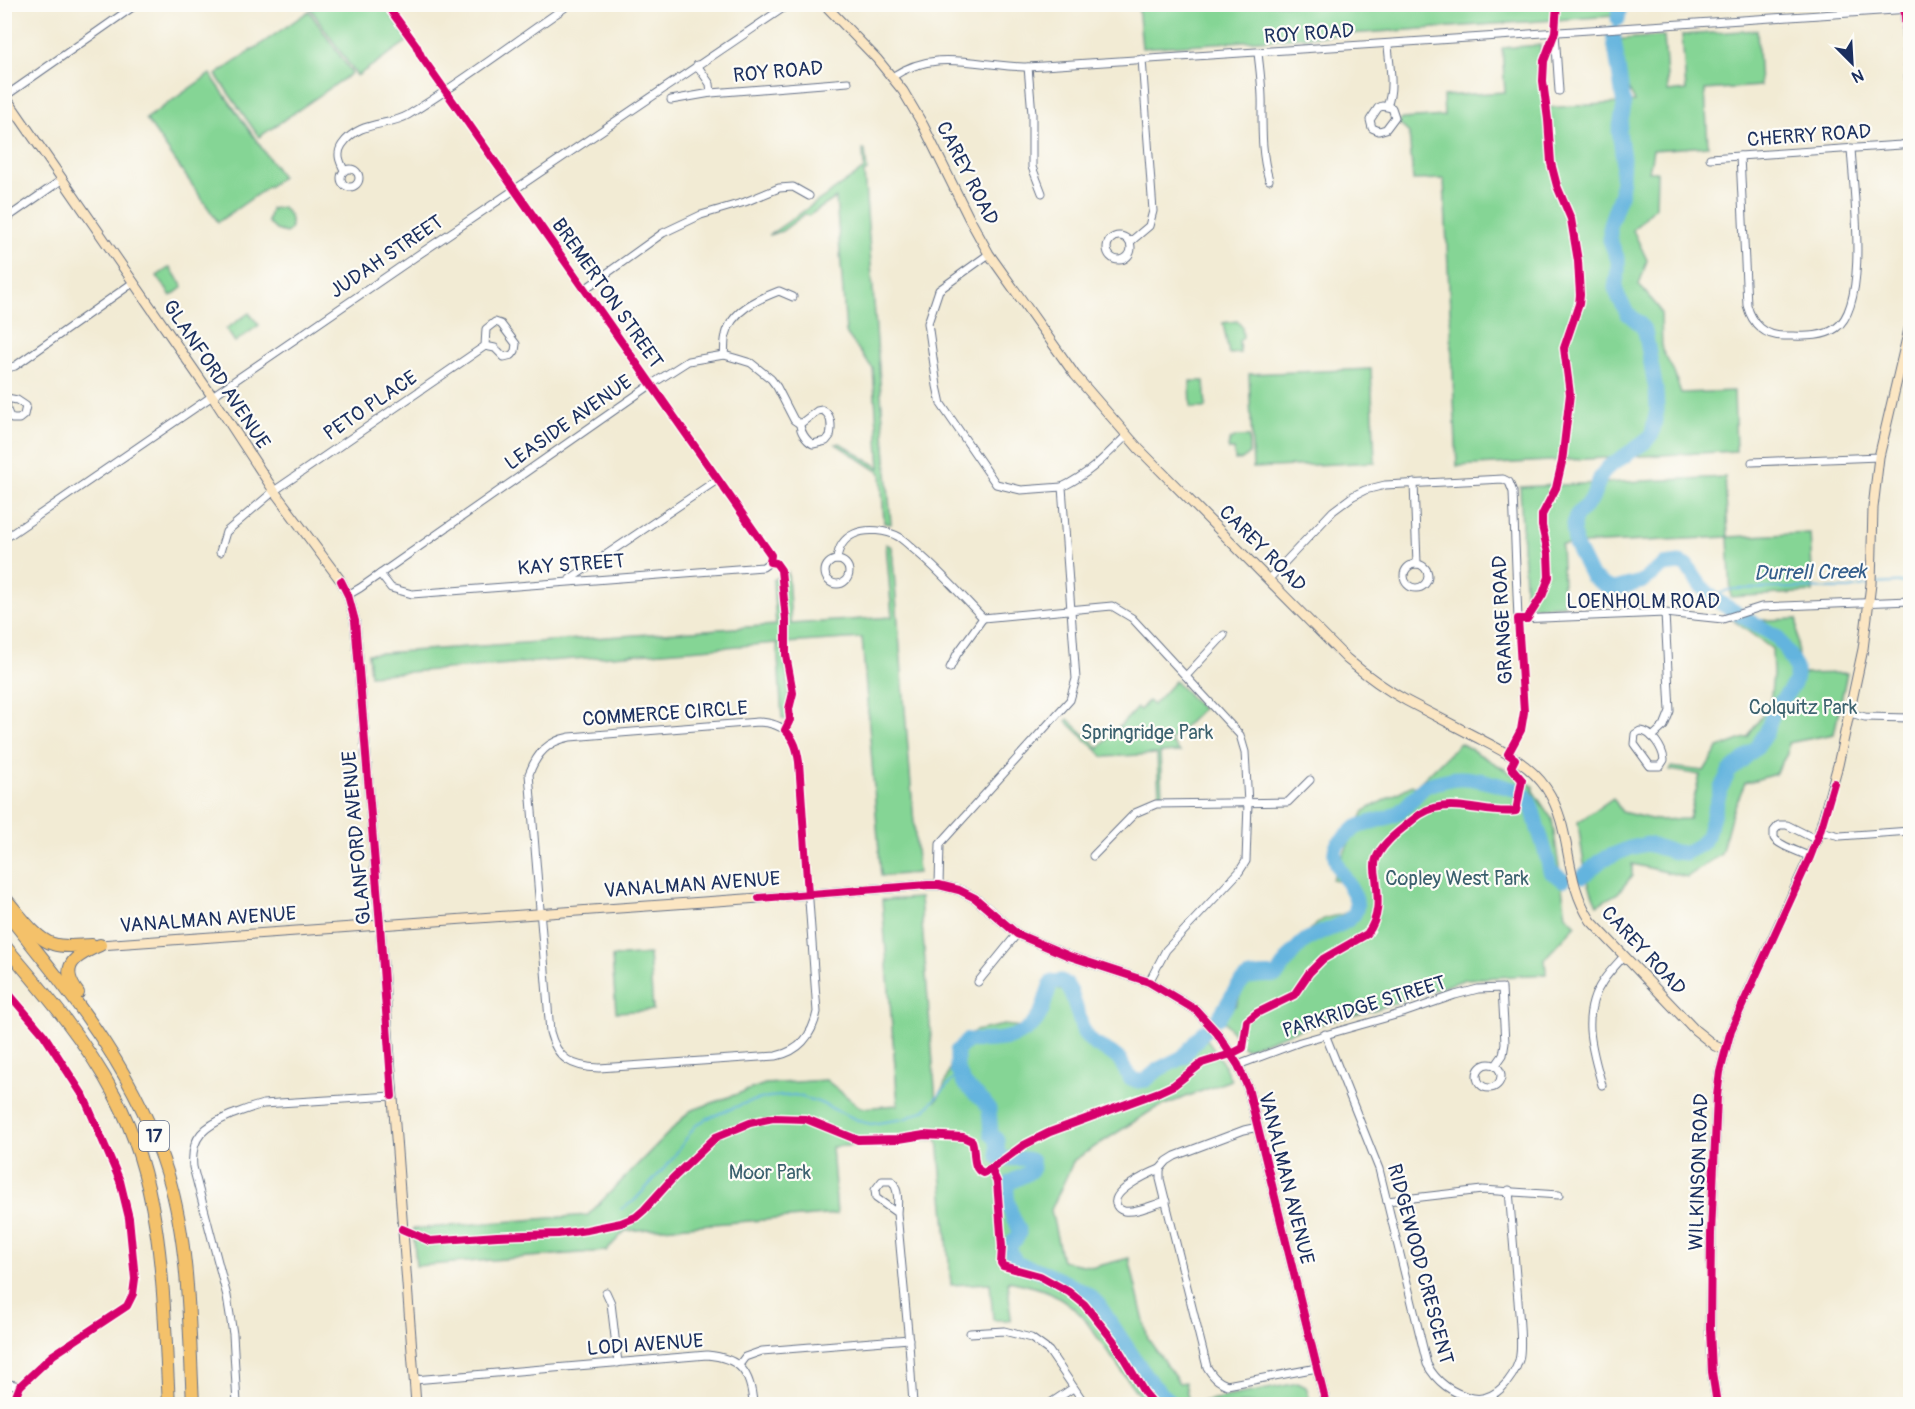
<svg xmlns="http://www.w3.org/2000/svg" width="1915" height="1409" font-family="Pangolin,sans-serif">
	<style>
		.green { fill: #85d595; stroke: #50827a; stroke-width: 1.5 }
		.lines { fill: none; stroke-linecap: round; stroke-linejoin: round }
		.stream { stroke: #63b4de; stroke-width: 2 }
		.river { stroke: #63b4de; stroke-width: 15 }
		.street-casing { stroke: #667187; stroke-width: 9 }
		.secondary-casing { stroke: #667187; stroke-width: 11 }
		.highway-casing { stroke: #667187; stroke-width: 14 }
		.street { stroke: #fff; stroke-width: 7 }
		.secondary { stroke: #fbe6c3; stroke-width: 9 }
		.highway { stroke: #f4c16a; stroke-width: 12 }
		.cycleway-casing { stroke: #fdfcf7; stroke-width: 11 }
		.cycleway { stroke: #d6006c; stroke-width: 8 }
		.labels { text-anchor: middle; stroke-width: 4.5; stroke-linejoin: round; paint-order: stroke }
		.shield { fill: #fdfcf7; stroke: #5f6c8c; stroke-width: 1.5 }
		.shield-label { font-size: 18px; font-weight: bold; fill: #1b2f5e }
		.street-label { font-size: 20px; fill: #1b2f5e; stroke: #fdfcf7 }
		.park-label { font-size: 20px; fill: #3b616e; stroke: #fdfcf7 }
		.water-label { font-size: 21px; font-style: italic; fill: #345e8b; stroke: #fdfcf7 }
	</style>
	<rect width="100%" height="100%" fill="#fdfcf7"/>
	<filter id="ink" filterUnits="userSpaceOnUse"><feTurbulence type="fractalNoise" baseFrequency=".0167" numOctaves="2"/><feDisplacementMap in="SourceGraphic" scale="12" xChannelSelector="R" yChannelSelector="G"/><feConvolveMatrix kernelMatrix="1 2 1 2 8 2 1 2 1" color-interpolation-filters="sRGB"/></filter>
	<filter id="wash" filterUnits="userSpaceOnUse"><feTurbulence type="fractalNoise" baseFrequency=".008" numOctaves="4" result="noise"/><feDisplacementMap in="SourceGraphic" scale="24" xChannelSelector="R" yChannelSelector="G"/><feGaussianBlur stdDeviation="1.35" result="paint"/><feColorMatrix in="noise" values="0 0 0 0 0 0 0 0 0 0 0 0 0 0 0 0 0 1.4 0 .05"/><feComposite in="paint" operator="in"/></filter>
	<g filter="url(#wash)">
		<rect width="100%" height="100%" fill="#f2ebd4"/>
		<g class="green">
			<path d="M308 5H384L409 40 357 76Z"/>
			<path d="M1138 5V4L1621 5 1614 16 1142 48Z"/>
			<path d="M309 11 352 73 259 137 216 75Z"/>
			<path d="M1757 30 1760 86 1705 90 1708 146 1653 150 1649 172H1657L1656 206 1633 230 1647 260 1639 285 1658 307 1661 314 1662 350 1673 370 1681 393 1734 391 1736 451 1457 466 1444 179 1413 180 1409 133 1398 123 1402 119 1444 116 1443 96 1505 92 1502 48 1540 45 1545 108 1635 102C1628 83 1604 61 1609 40L1664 36 1668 92 1686 90 1682 35Z"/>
			<path d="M210 74 282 177 218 222 146 119Z"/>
			<path d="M863 150H865L867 171 864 173 891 524 884 523 881 473 836 444 840 443 880 468 873 369 846 333 836 198 808 216 805 214 782 231 769 235 864 169Z"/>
			<path d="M283 207C290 215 293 219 290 230L286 233 276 230 268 222 271 209Z"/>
			<path d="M170 267 183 287 171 296 157 276Z"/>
			<path d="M249 313 259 325 235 342 226 329Z"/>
			<path d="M1237 321 1242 327 1243 338 1239 341 1240 353 1229 354 1223 323Z"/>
			<path d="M1371 369 1375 462 1253 468 1249 374Z"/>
			<path d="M1190 381H1204L1206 408H1191Z"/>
			<path d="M1234 437H1249V454L1242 460H1235L1234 450H1229L1228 446 1231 439H1234Z"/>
			<path d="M1725 477 1728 537 1561 545 1564 605 1526 607 1520 487Z"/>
			<path d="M1810 533 1813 592 1731 597 1728 537Z"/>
			<path d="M886 544 892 547 918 873 881 876 862 638 785 643 790 722 782 718 777 643 370 675 368 654 776 625 773 580 788 573 791 624 892 617Z"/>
			<path d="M1797 619 1798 674 1847 673 1834 734 1788 743 1787 754 1775 774 1745 783 1732 813 1721 854 1687 877 1632 864V876L1618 893 1597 905C1584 878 1582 851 1578 822L1613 798 1622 812 1655 820 1689 819 1700 775 1670 770 1671 767 1704 771 1718 748 1748 737 1770 703 1773 675 1772 649 1734 621Z"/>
			<path d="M1175 681 1202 709 1170 741 1180 752 1160 753 1162 796H1159L1157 754 1104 757 1066 721 1068 719 1099 748 1137 708 1140 710 1148 701 1153 705Z"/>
			<path d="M1460 743 1533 786V791L1552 819 1566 915 1576 925 1545 958 1546 974 1466 979 1374 1010 1297 1030 1248 1048H1244L1222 1018 1237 1004 1245 982C1256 976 1267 983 1277 977 1281 971 1282 963 1286 956 1294 943 1309 929 1322 920 1331 914 1349 918 1353 904 1355 898 1348 888 1345 883L1332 879 1364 811 1412 785 1415 787Z"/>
			<path d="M920 898 936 1101C945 1089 953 1059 955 1044L975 1031 1004 1025 1022 1027C1035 1016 1038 999 1048 990 1050 987 1054 987 1057 987L1060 990 1066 988 1074 1003 1078 1025 1088 1042 1102 1055 1109 1056 1113 1059 1126 1075 1133 1078 1143 1076 1155 1067 1169 1064 1175 1060 1199 1030C1213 1045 1223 1061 1231 1080L1154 1109 1074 1160 1051 1210 1062 1261 1094 1267 1129 1258 1148 1339 1179 1383 1185 1382 1189 1404 1298 1383 1306 1387 1311 1404H1145L1083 1317C1058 1291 1041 1288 1008 1281L1011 1320H993L990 1283 951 1285 938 1139 832 1147 837 1214 625 1231 606 1251 416 1266 413 1229 588 1215 690 1111 765 1084 826 1080 861 1108 898 1105 882 900Z"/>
			<path d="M649 954 653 1010 616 1012 612 957Z"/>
		</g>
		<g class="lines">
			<g class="stream">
				<path d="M1874 584 1910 582"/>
				<path d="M1712 597 1728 590 1735 589 1798 588 1849 589 1869 585"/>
				<path d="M621 1209 634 1201 670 1162 695 1126 708 1118 748 1102 769 1097 795 1095 818 1102 862 1122 871 1124 904 1119 925 1110 959 1073"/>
			</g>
			<g class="river">
				<path d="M1618 19 1620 4"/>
				<path d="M1524 794C1533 804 1534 816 1538 829 1543 843 1547 856 1550 871L1563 880"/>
				<path d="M1583 876 1603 859 1630 848 1647 844 1675 852 1685 853 1700 845 1707 836 1721 788 1729 772 1756 748 1766 733 1774 711 1794 684 1796 676V668L1788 653 1777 637 1714 599 1700 585 1687 566 1680 563 1664 565 1641 582 1614 589 1605 586 1591 576 1575 544 1573 524 1576 516 1592 499 1601 476 1607 468 1645 442 1652 434 1657 410 1656 390 1645 331 1640 324 1627 313 1619 298 1615 288 1618 270V260L1610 240V224L1621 193 1623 158 1619 131 1624 106 1613 33"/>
				<path d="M1218 1018C1227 1008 1236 983 1247 978 1255 975 1268 976 1277 975 1285 963 1294 949 1306 940 1318 931 1345 927 1354 914 1366 895 1333 873 1335 852 1335 847 1338 843 1342 840 1347 835 1352 829 1359 826 1372 821 1386 820 1398 813 1409 806 1420 788 1428 785 1434 782 1444 781 1450 779 1471 775 1497 785 1517 790"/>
				<path d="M1171 1404 1167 1399 1150 1382 1098 1304 1089 1295 1067 1283 1036 1269 1017 1264C1000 1237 1020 1245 1019 1231 1019 1227 1015 1222 1013 1218 1008 1206 1006 1197 1007 1185 1015 1177 1027 1177 1033 1168L1032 1161C1023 1156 1009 1161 998 1157L997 1140 991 1134 989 1109 984 1102 965 1085 957 1069V1051L968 1040C997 1042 1030 1040 1042 1010 1046 1000 1047 991 1052 982L1061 981 1066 984 1071 992 1084 1033 1094 1044 1111 1053 1120 1060 1129 1077 1137 1081 1146 1080 1159 1069 1183 1057 1204 1031"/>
			</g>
		</g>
	</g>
	<g filter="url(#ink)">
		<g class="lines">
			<defs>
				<g id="street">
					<path d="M1555 32 1559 91"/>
					<path d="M1258 53C1260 72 1263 91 1262 110 1262 135 1262 156 1269 180"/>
					<path d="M697 65 710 84 711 93"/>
					<path d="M1028 67 1032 114V167L1042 193"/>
					<path d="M892 77C937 47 979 67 1028 67L1910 9"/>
					<path d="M4 97 137 4"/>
					<path d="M671 100 711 93 848 82"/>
					<path d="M1382 106 1392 108 1395 117 1386 129 1379 131 1372 128 1370 120 1378 108Z"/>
					<path d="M1387 106C1395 88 1389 63 1388 45"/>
					<path d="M1740 156 1747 305C1752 324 1765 337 1786 336 1802 336 1822 338 1836 328 1870 304 1853 188 1851 148"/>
					<path d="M1710 158 1901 145 1910 143"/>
					<circle cx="350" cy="178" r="9"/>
					<path d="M344 170C340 162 336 154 342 145 359 120 388 127 408 115 464 81 516 41 570 4"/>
					<path d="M4 220 63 179"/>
					<circle cx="1119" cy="248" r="12"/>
					<path d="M1130 242 1149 226 1153 211 1142 59"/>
					<path d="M989 254 939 290 928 323 937 386 941 404 996 484 1021 490 1062 487"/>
					<path d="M585 289 663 233 701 215 745 202 779 188 793 187 809 196"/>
					<path d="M724 355C725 349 724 341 726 335 731 311 758 299 779 291L793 297"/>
					<path d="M4 369 15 366 134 282"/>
					<path d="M4 395 7 398C6 407 6 412 12 419H19L24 415 26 406 17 400 7 398"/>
					<path d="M822 410C832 414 832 427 830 436L826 441 813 444C806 441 800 431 800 424L817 411Z"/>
					<path d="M1752 462 1879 457"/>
					<path d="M1414 483 1417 564"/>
					<path d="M4 539 412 259 789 4"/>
					<path d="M220 552 226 532 274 491 485 346 495 348 504 357 512 355 515 351 516 344 501 324 495 322 486 329 485 346"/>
					<path d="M837 560C838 549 843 539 854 534 866 528 887 530 899 537 905 541 911 547 917 552 941 572 962 596 983 618"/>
					<circle cx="837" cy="572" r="12"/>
					<circle cx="1416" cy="576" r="12"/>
					<path d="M380 574 391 588 412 594 763 567 770 562 771 555 421 56 416 45"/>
					<path d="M570 579 717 480"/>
					<path d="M1268 580 1333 511 1353 496 1365 490 1385 485 1503 479 1509 482 1513 492 1518 619 1524 712 1521 730 1508 754"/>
					<path d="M348 595 360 588 652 384 688 361 724 355 738 359 751 363 771 379 777 387 794 420 800 424"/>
					<path d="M983 618 1112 606 1132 618 1240 735 1245 752 1248 803 1246 861 1239 872 1166 950 1149 982"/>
					<path d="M1518 619 1665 613 1723 619 1761 607 1910 601"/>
					<path d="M950 668 957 654 983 618"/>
					<path d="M1186 676 1224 635"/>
					<path d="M1850 713 1865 717 1910 718"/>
					<path d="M758 722C786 723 795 736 799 762L817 1012C812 1036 800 1051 776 1056L599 1068C572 1067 557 1059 550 1032L529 774C537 753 548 741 570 737Z"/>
					<path d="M1640 731C1652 731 1663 749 1664 760L1660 766H1650L1634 744 1635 734Z"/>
					<path d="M1652 737 1664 726 1670 711 1665 613"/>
					<path d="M1820 831 1840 836 1910 831"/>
					<path d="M1093 856 1135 813 1156 804 1288 802 1310 780"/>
					<path d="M1810 857C1801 852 1779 846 1774 838V831L1779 825H1787L1817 840"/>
					<path d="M939 885 940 844 1070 700 1076 679 1062 487C1089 474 1105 457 1126 436"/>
					<path d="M978 982 1017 934"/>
					<path d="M4 988 44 1035 84 1097 120 1181 129 1218 135 1279 133 1294 127 1306 53 1355 20 1386 13 1404"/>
					<path d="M1325 1034 1379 1169 1427 1364C1436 1382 1453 1394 1473 1398 1495 1402 1513 1379 1519 1360 1523 1346 1519 1316 1518 1301 1515 1264 1512 1227 1509 1190"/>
					<circle cx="1489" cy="1076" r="12"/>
					<path d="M1238 1065 1300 1042 1403 1013 1455 995 1478 989 1502 988 1505 1043 1503 1055 1496 1065"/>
					<path d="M1602 1085C1592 1050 1580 1014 1603 981 1609 972 1617 964 1624 956"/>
					<path d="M1258 1127 1244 1130 1175 1156 1167 1161 1160 1169V1179L1207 1367C1213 1377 1217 1381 1227 1385L1317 1368"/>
					<path d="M1160 1169C1150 1173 1108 1192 1117 1206 1118 1208 1121 1210 1124 1211 1137 1213 1154 1204 1166 1201"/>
					<path d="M1387 1201 1482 1190 1559 1195"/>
					<path d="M897 1213 876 1198 875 1190 882 1181H892C899 1190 898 1202 897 1213L909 1343 913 1404"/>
					<path d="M606 1292 611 1303 618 1363"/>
					<path d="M970 1333 1004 1331 1031 1338 1049 1351 1085 1404"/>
					<path d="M739 1365 745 1357 762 1351 909 1339"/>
					<path d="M414 1380 707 1355C740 1358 751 1372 753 1404"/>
					<path d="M4 1383 20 1386"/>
					<path d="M1492 1396 1498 1404"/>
					<path d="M237 1404 233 1334 227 1296 193 1167C190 1136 205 1126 231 1115 242 1111 252 1107 263 1104L392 1096"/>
					<path d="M1049 1404 1073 1388"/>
				</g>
				<g id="secondary">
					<path d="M824 4 877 59 903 91 923 125 969 218 989 254 1075 375 1139 449 1347 659C1366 675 1385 689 1407 701 1430 713 1453 725 1476 737 1501 750 1529 763 1546 788 1574 830 1562 878 1591 921L1695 1030 1715 1046 1725 1050"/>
					<path d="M1904 4 1910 88"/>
					<path d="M4 95 212 396 274 491 341 581 348 595 355 621 380 925 416 1404"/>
					<path d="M100 945 759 898 928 885H939L959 890 975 898 1017 934 1069 956 1149 982 1196 1010 1217 1033 1238 1065 1248 1088 1326 1404"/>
					<path d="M1717 1404 1712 1372 1710 1328 1711 1234 1717 1096 1720 1072 1731 1030 1817 840 1838 765 1863 649 1871 584 1873 508 1879 457 1910 325"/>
				</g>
				<g id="highway">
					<path d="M4 897C17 911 35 939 53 944 65 948 80 945 92 945"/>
					<path d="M4 910C71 994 136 1070 168 1175 190 1248 189 1328 193 1404"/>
					<path d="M4 945C45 993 86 1041 115 1096 165 1191 163 1301 169 1404"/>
					<path d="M78 993C58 966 75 956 100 945"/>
				</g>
			</defs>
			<use href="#street" class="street-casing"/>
			<use href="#secondary" class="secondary-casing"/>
			<use href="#highway" class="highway-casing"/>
			<use href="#street" class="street"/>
			<use href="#secondary" class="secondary"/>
			<use href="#highway" class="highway"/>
			<defs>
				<g id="cycleway">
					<path d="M386 4 416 45 421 56 771 555 770 562 776 563 781 570 786 620V655L793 693 789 709 790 720 785 730C795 740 797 749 799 762L808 894"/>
					<path d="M1904 4 1910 88"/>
					<path d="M341 581 348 595 355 621 380 925 392 1096"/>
					<path d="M759 898 928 885H939L959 890 975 898 1017 934 1069 956 1149 982 1196 1010 1217 1033 1238 1065 1248 1088 1326 1404"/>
					<path d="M4 988 44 1035 84 1097 120 1181 129 1218 135 1279 133 1294 127 1306 53 1355 20 1386 13 1404"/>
					<path d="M402 1229 430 1241 497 1236 558 1234 587 1230 621 1223 636 1217 644 1210 673 1178 716 1137 750 1123 773 1118 806 1119 858 1140 899 1139 924 1135 963 1137 972 1141C976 1152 971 1168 983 1173L991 1169"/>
					<path d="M1154 1404 1144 1392 1113 1340 1084 1304 1069 1292 1040 1276 1003 1266 1001 1263 1002 1247 997 1182 991 1169 1024 1145 1050 1132 1159 1092 1174 1085 1202 1063 1231 1054 1243 1048 1247 1021 1257 1013 1294 995 1309 973 1323 959 1367 934C1381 916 1378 897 1376 877 1375 871 1374 864 1376 859 1381 846 1393 836 1403 828 1413 820 1422 811 1434 808 1462 801 1489 815 1516 811L1522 780 1511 767 1515 759 1508 754 1521 730 1524 712 1518 619H1527L1543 594 1549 577 1548 553 1542 526V515L1556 488 1562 462 1570 394 1564 348 1579 304 1580 295 1578 261 1571 219 1557 186 1551 163 1548 120 1543 81 1544 61 1555 32 1557 4"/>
					<path d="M1717 1404 1712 1372 1710 1328 1711 1234 1717 1096 1720 1072 1731 1030 1810 857 1820 831 1834 783"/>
				</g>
			</defs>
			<use href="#cycleway" class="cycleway-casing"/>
			<use href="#cycleway" class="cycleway"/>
		</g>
	</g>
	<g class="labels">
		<rect class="shield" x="139" y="1121" width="30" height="30" rx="4.5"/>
		<g class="shield-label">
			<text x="154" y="1142">17</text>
		</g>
		<g class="street-label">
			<text transform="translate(1309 33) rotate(-4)" y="7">ROY ROAD</text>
			<text transform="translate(778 71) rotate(-5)" y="7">ROY ROAD</text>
			<text transform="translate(1809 135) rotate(-4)" y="7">CHERRY ROAD</text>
			<text transform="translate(968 173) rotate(63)" y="7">CAREY ROAD</text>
			<text transform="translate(386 256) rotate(-34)" y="7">JUDAH STREET</text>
			<text transform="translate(608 293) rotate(55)" y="7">BREMERTON STREET</text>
			<text transform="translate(217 374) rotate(56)" y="7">GLANFORD AVENUE</text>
			<text transform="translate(370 405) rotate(-34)" y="7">PETO PLACE</text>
			<text transform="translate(568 422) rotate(-35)" y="7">LEASIDE AVENUE</text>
			<text transform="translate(1263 548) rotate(45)" y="7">CAREY ROAD</text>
			<text transform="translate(571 564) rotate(-4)" y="7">KAY STREET</text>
			<text x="1643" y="608">LOENHOLM ROAD</text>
			<text transform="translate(1502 620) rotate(-93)" y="7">GRANGE ROAD</text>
			<text transform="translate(665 713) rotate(-4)" y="7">COMMERCE CIRCLE</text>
			<text transform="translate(356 838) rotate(-95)" y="7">GLANFORD AVENUE</text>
			<text transform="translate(692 884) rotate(-4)" y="7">VANALMAN AVENUE</text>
			<text transform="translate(208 919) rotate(-4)" y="7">VANALMAN AVENUE</text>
			<text transform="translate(1644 950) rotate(47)" y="7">CAREY ROAD</text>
			<text transform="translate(1364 1006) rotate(-17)" y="7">PARKRIDGE STREET</text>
			<text transform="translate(1698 1172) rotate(-88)" y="7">WILKINSON ROAD</text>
			<text transform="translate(1287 1178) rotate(76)" y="7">VANALMAN AVENUE</text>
			<text transform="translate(1421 1264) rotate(75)" y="7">RIDGEWOOD CRESCENT</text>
			<text transform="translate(645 1344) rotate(-4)" y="7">LODI AVENUE</text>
		</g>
		<g class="park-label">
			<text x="1803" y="714">Colquitz Park</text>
			<text x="1147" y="739">Springridge Park</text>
			<text x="1457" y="885">Copley West Park</text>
			<text x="770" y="1179">Moor Park</text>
		</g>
		<g class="water-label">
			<text transform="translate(1810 572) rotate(-1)" y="7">Durrell Creek</text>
		</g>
	</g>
	<rect width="1915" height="1409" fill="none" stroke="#fdfcf7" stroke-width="24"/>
	<g transform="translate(1852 63) rotate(156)" stroke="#fdfcf7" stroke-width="4.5" paint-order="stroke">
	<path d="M0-4.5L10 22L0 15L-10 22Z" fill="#1b2f5e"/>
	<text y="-9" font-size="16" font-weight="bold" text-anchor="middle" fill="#1b2f5e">N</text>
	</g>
</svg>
